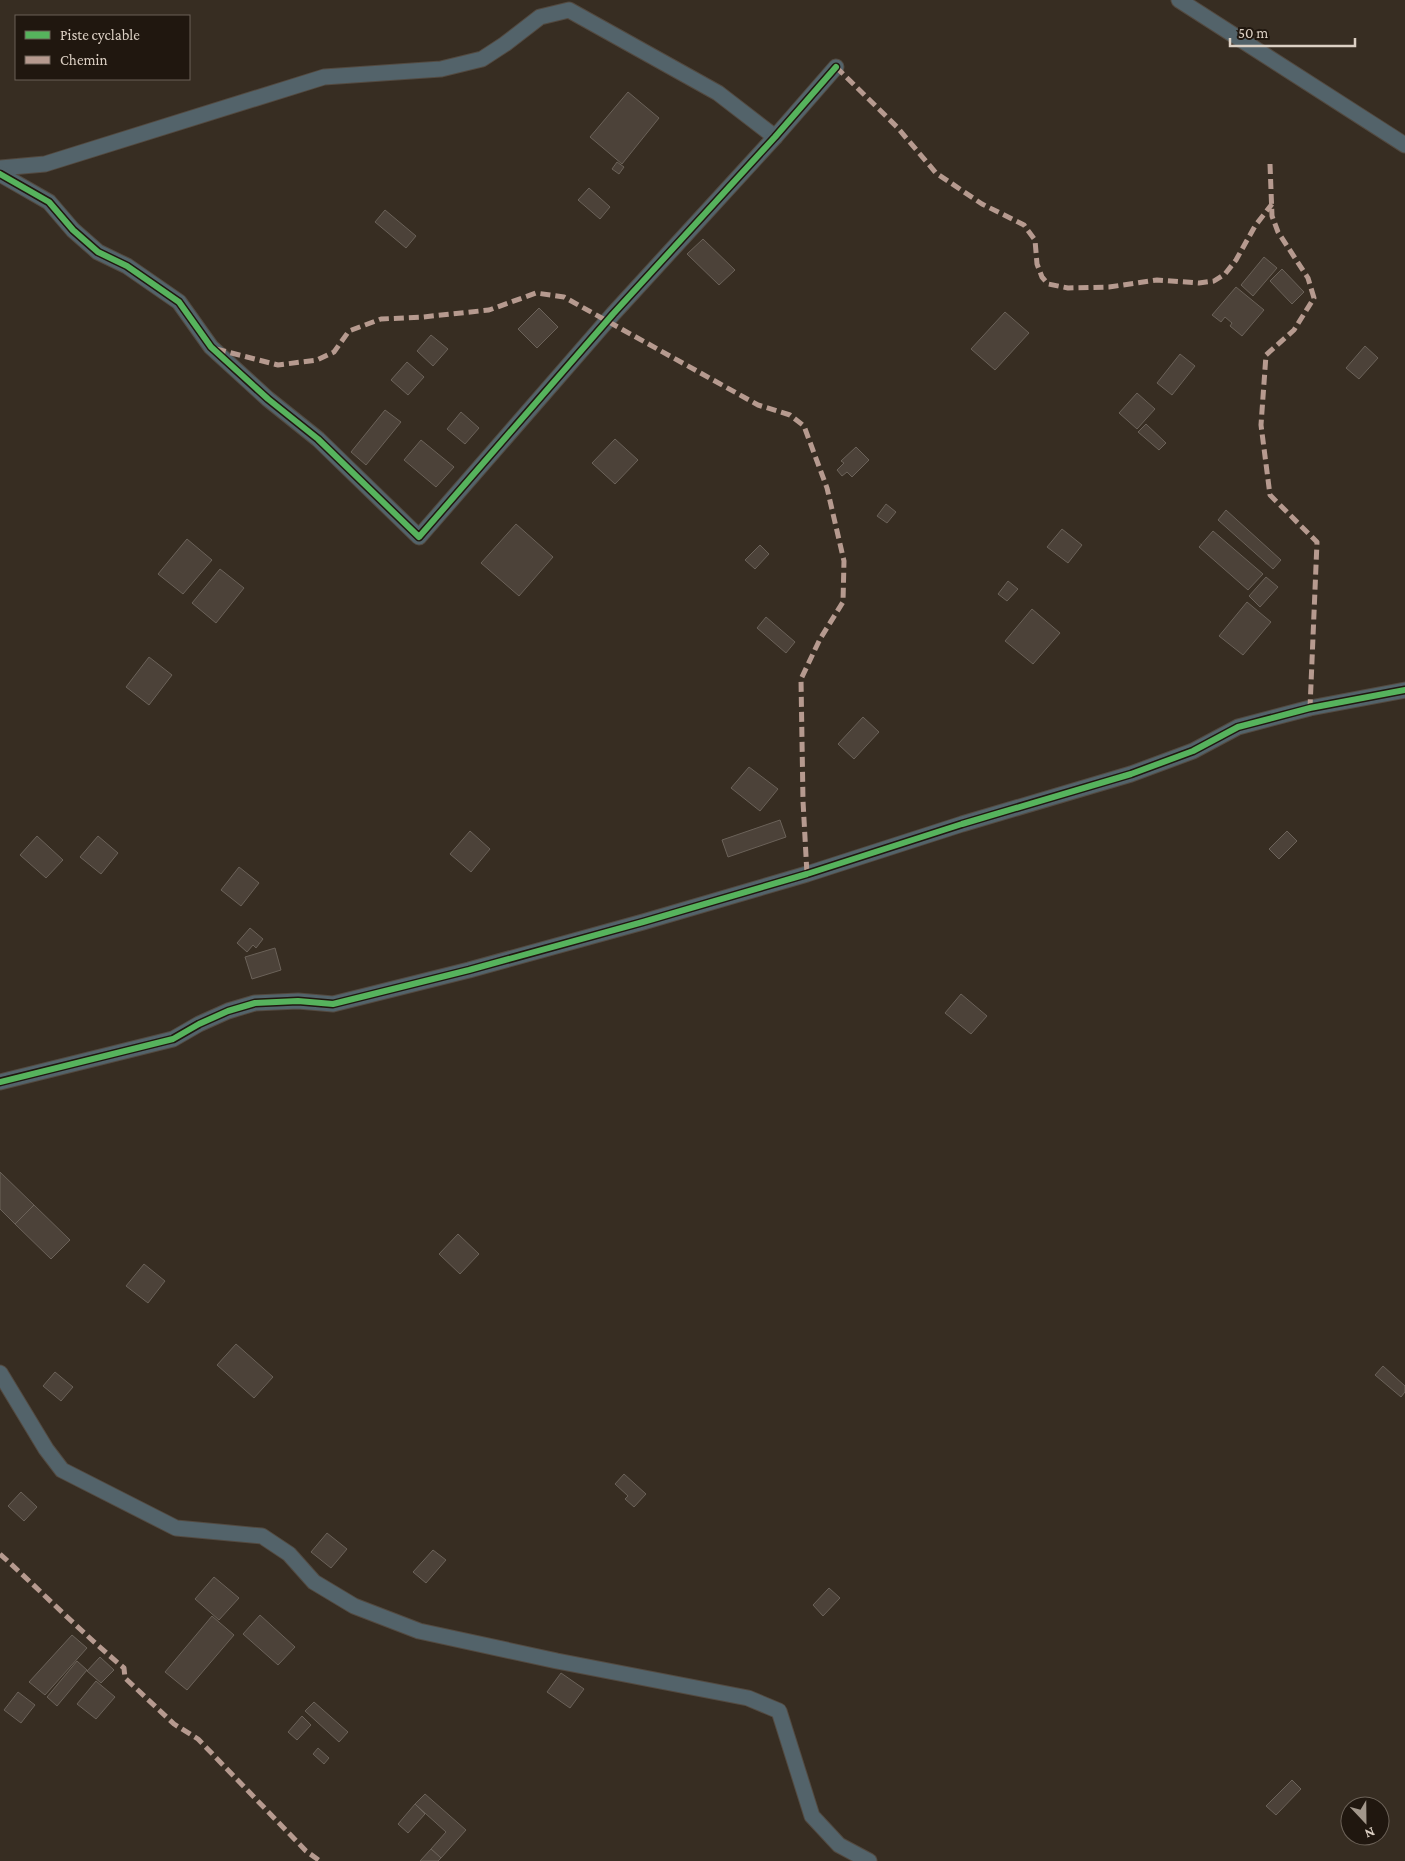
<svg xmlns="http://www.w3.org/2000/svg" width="1405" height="1861" font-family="'Crimson Pro',serif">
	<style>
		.building { fill: #4c4239; stroke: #6b6259 }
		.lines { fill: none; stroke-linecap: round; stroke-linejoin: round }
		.minor-casing { stroke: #534a41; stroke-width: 17 }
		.minor { stroke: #53636a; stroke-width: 15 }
		.quiet { stroke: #b69a8f; stroke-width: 5; stroke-dasharray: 10 5; stroke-linecap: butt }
		.cycleway-casing { stroke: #20170f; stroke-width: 9 }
		.cycleway { stroke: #56b35d; stroke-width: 6 }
	</style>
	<rect width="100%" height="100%" fill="#372d22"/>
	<g class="building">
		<path d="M628 92 659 118 622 164 590 137Z"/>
		<path d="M617 162 624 167 619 174 612 169Z"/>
		<path d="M589 188 610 207 600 219 578 200Z"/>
		<path d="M385 210 416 236 406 248 375 222Z"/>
		<path d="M703 239 735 270 719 285 687 254Z"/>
		<path d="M1264 257 1277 268 1253 296 1241 285Z"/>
		<path d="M1282 269 1304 292 1292 304 1270 281Z"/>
		<path d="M1236 287 1264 310 1242 336 1230 326 1232 323 1225 317 1221 322 1212 315Z"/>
		<path d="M539 308 558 327 537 348 518 329Z"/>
		<path d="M1005 312 1029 333 995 370 971 349Z"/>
		<path d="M431 335 448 349 433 366 417 351Z"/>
		<path d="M1365 346 1378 358 1359 379 1346 368Z"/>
		<path d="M1180 354 1195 366 1172 395 1157 383Z"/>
		<path d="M407 362 424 377 408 395 391 380Z"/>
		<path d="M1137 393 1155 409 1137 429 1119 413Z"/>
		<path d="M385 410 401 422 366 465 351 452Z"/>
		<path d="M461 412 479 428 465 444 447 429Z"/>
		<path d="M1146 424 1166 443 1159 450 1138 432Z"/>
		<path d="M615 439 638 460 615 484 592 463Z"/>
		<path d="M421 440 454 467 436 487 404 460Z"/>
		<path d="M856 447 869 460 852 477 847 472 842 476 837 470 844 463 841 461Z"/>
		<path d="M886 504 896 512 887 523 877 516Z"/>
		<path d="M1226 510 1281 560 1273 569 1218 520Z"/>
		<path d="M516 524 553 557 519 596 481 563Z"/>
		<path d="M1062 529 1082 545 1068 563 1047 547Z"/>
		<path d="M1213 531 1263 574 1248 590 1199 547Z"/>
		<path d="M187 539 212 560 183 594 158 574Z"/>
		<path d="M760 545 769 554 755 569 745 560Z"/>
		<path d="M220 569 244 588 216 623 192 603Z"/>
		<path d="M1266 577 1278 587 1260 607 1249 596Z"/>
		<path d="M1008 581 1018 589 1007 601 998 594Z"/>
		<path d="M1247 602 1271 622 1243 655 1219 636Z"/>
		<path d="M1032 609 1060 633 1033 664 1005 641Z"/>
		<path d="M766 617 795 642 786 653 757 628Z"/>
		<path d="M149 657 172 675 149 705 126 687Z"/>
		<path d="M863 717 879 732 854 759 838 744Z"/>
		<path d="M749 767 778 789 760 811 731 788Z"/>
		<path d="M780 820 786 837 728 857 722 840Z"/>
		<path d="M470 831 490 849 471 872 450 854Z"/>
		<path d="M1287 831 1297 841 1279 859 1269 849Z"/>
		<path d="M37 836 63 860 46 878 20 855Z"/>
		<path d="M98 836 118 853 101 874 80 857Z"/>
		<path d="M239 867 259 883 241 906 221 890Z"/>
		<path d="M250 928 263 939 256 948 253 945 247 952 237 943Z"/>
		<path d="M275 948 281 970 252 979 245 957Z"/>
		<path d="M961 994 987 1016 971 1034 945 1013Z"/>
		<path d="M0 1172 34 1205 15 1224 0 1209Z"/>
		<path d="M34 1205 70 1240 51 1259 15 1224Z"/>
		<path d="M458 1234 479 1254 460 1274 439 1254Z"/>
		<path d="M144 1264 165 1281 148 1303 126 1286Z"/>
		<path d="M236 1344 273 1377 254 1398 217 1365Z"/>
		<path d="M1383 1366 1405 1386V1392L1401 1397 1375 1375Z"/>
		<path d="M55 1372 73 1387 61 1401 43 1386Z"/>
		<path d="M624 1474 646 1494 634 1507 625 1499 628 1496 615 1484Z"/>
		<path d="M21 1492 37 1507 24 1521 8 1506Z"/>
		<path d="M327 1533 347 1549 331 1568 311 1552Z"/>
		<path d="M433 1550 446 1560 426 1583 413 1572Z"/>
		<path d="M214 1577 239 1598 219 1620 195 1599Z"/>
		<path d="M829 1588 840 1598 823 1616 813 1605Z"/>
		<path d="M260 1615 295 1647 278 1665 243 1634Z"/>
		<path d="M212 1616 234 1635 187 1690 165 1672Z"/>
		<path d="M72 1635 87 1648 45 1695 29 1682Z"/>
		<path d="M100 1657 114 1670 101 1683 87 1671Z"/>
		<path d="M77 1661 87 1670 57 1706 47 1697Z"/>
		<path d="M561 1673 584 1689 570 1708 547 1692Z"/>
		<path d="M96 1681 115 1697 96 1719 77 1704Z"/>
		<path d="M18 1692 35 1705 21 1723 4 1710Z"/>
		<path d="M314 1702 348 1732 339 1742 305 1711Z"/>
		<path d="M302 1716 311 1725 297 1740 288 1732Z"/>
		<path d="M318 1748 329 1758 324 1764 313 1754Z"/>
		<path d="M1292 1780 1301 1789 1276 1815 1266 1806Z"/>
		<path d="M425 1794 466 1830 441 1858 431 1849 446 1832 415 1804Z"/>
		<path d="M415 1804 425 1814 408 1833 398 1824Z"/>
		<path d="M431 1849 441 1858 438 1861H420Z"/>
	</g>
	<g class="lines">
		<defs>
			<g id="minor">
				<path d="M1179 0 1405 145"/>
				<path d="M0 168 45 164 324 77 441 69 482 59 505 44 540 17 569 10 718 93 775 137"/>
				<path d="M0 174 49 202 73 230 98 252 127 266 179 302 211 347 268 399 318 439 419 537 613 314 775 137 836 67"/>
				<path d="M0 1082 173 1039 199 1024 228 1011 255 1003 298 1001 333 1004 469 970 643 922 807 874 962 824 1131 774 1193 751 1238 727 1310 708 1405 690"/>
				<path d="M0 1373 46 1449 62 1470 176 1528 262 1536 289 1554 314 1582 354 1606 419 1631 557 1661 748 1698 779 1711 812 1816 839 1845 869 1861"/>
			</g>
		</defs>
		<use href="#minor" class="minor-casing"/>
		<use href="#minor" class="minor"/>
		<g class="quiet">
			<path d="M836 67 897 127 936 173 982 204 1024 225 1035 240 1037 264 1042 277 1048 284 1068 288 1109 287 1157 280 1199 283 1214 281 1225 274 1236 260 1255 226 1272 204"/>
			<path d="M1270 164 1272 216 1278 232 1308 278 1314 298 1294 330 1266 355 1261 425 1270 495 1317 542 1310 708"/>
			<path d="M216 349 278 365 317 360 334 352 349 331 381 319 423 317 489 310 536 293 564 297 758 405 790 415 804 426 827 488 844 561 843 602 820 639 801 679 803 801 807 874"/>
			<path d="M0 1554C42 1592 81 1632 124 1668L125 1678 174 1724 198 1739 306 1851 320 1861"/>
		</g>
		<defs>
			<g id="cycleway">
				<path d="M0 174 49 202 73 230 98 252 127 266 179 302 211 347 268 399 318 439 419 537 613 314 775 137 836 67"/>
				<path d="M0 1082 173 1039 199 1024 228 1011 255 1003 298 1001 333 1004 469 970 643 922 807 874 962 824 1131 774 1193 751 1238 727 1310 708 1405 690"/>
			</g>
		</defs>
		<use href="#cycleway" class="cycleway-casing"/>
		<use href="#cycleway" class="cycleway"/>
	</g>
	<rect x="15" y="15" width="175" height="65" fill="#20170f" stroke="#6b6157"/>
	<rect x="25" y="31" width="25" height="8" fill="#56b35d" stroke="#6b6157"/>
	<text x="60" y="40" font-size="15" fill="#dcd0c4">Piste cyclable</text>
	<rect x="25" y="56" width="25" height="8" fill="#b69a8f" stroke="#6b6157"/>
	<text x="60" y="65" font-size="15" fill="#dcd0c4">Chemin</text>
	<g transform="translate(1365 1821) rotate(158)"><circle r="24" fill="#20170f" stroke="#6b6157"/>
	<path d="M0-4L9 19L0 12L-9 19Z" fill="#a2978b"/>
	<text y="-8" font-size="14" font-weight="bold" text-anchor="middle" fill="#dcd0c4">N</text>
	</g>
	<path d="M1230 38v8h125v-8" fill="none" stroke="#dcd0c4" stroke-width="2.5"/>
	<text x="1238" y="38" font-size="15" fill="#dcd0c4" stroke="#20170f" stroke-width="4" paint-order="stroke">50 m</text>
</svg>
